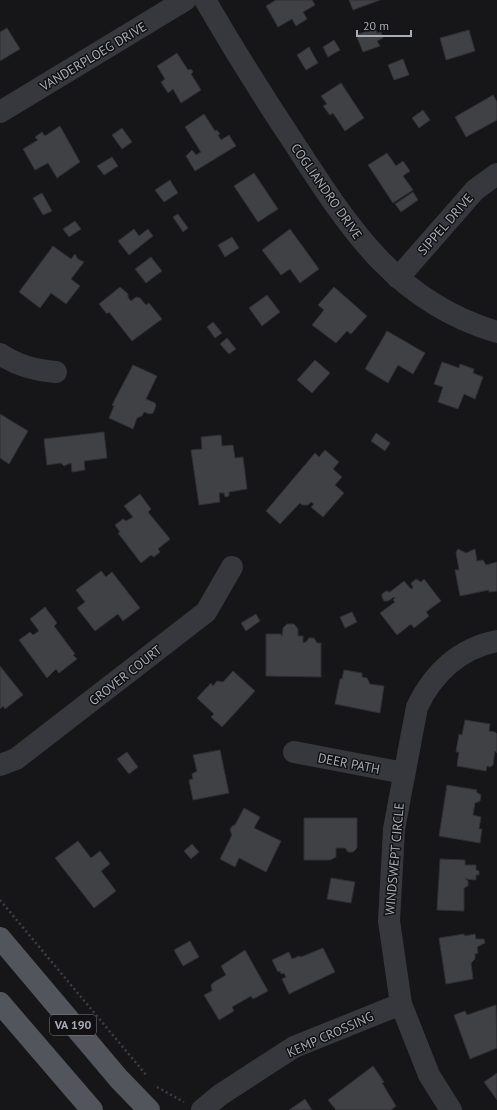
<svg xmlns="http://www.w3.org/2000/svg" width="497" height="1110" font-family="'PT Sans',sans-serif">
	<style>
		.building { fill: #404145; stroke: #303034 }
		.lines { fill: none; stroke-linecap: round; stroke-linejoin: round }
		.path { stroke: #3d3f44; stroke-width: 2.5; stroke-dasharray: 2 3; stroke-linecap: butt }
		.minor { stroke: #37383d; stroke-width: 22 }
		.major { stroke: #53555c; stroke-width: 22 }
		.labels { text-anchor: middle; stroke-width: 3; stroke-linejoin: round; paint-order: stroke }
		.shield { fill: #111113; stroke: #7b7e86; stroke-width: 1 }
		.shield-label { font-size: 12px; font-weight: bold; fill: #a8adb8 }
		.street-label { font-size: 13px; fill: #a8adb8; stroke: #111113 }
	</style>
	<rect width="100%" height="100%" fill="#161618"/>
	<g class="building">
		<path d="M276 0H312L315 5 303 12 307 19 296 26 292 19 278 27 266 6Z"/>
		<path d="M349 0H380L353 10Z"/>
		<path d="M7 28 20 49 0 61V32Z"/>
		<path d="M375 28 377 33 381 32 383 38 377 41 380 46 363 52 356 35Z"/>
		<path d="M469 30 475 51 446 60 440 38Z"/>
		<path d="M334 40 340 50 328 57 323 47Z"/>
		<path d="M309 47 318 63 306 70 297 55Z"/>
		<path d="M177 53 188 70 191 69 193 72 191 74 201 90 181 103 173 89 168 93 161 82 165 79 157 66Z"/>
		<path d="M403 59 409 75 394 80 388 65Z"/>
		<path d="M341 83 364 118 345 131 333 113 330 115 323 106 327 104 321 96Z"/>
		<path d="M493 95 497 102V120L466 137 455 117Z"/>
		<path d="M423 110 430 120 419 128 412 118Z"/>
		<path d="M204 114 215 131 217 130 220 134 218 135 221 140 229 135 236 146 195 171 186 156 192 150 196 155 201 152 185 127Z"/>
		<path d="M60 126 80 162 57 178 48 163 35 170 23 149 38 140 35 137 42 132 45 136Z"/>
		<path d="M122 128 132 142 122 149 112 135Z"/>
		<path d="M387 153 396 166 403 161 410 171 403 176 413 190 393 203 368 165Z"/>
		<path d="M112 157 118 166 104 175 97 166Z"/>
		<path d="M254 173 278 209 258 222 234 186Z"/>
		<path d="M170 180 178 193 164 202 155 190Z"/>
		<path d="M413 192 418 200 401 212 395 204Z"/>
		<path d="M42 193 52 211 43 215 33 198Z"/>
		<path d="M178 214 188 228 183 232 173 217Z"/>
		<path d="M75 221 81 229 69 237 63 229Z"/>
		<path d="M134 229 139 236 148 229 153 236 129 255 118 241Z"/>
		<path d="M290 229 319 269 300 283 290 269 281 275 262 250Z"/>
		<path d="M232 237 239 248 225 257 218 245Z"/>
		<path d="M53 246 71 259 75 254 78 259 84 262 71 279 80 286 66 304 51 293 40 308 19 292Z"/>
		<path d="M151 257 162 271 146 283 135 269Z"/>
		<path d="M120 287 128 294V297L131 301 136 297 140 298 146 305 149 303 162 319 132 341 109 312 107 314 99 304Z"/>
		<path d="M334 287 367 316 351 334 347 331 336 343 312 325 324 310 318 305Z"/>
		<path d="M267 295 280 312 262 326 249 308Z"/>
		<path d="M213 322 222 333 215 338 207 327Z"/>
		<path d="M387 331 425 353 413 374 398 365 388 383 365 369Z"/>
		<path d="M227 338 236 349 229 354 220 344Z"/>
		<path d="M315 360 330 373 312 393 297 380Z"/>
		<path d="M442 362 459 368 460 364 474 369 473 373 483 377 475 399 464 394 458 409 438 402 443 387 434 384Z"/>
		<path d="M133 365 157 376 146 399 155 403 156 406 153 413 150 414 144 412 142 416 137 418 133 429 109 418 114 406 112 405Z"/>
		<path d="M0 414 28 431 9 464 0 458Z"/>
		<path d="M104 432 107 458 84 461 85 470 72 472 71 463 64 466 61 463 47 465 44 439Z"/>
		<path d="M376 433 390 443 385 451 371 441Z"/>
		<path d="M221 435 222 446 233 445 235 458 243 457 247 489 229 492V496L225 497 224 493H219L220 502 199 505 191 450 202 449 201 437Z"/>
		<path d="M325 450 339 462 333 469 342 477 335 485 344 493 323 517 311 507 314 504 311 502 308 505H302L300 503 280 524 266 511 315 453 319 457Z"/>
		<path d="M140 494 151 509 148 512 170 539 158 549 160 552 154 557 151 555 141 563 118 533 120 532 115 525 123 519 126 521 133 517 124 506Z"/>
		<path d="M458 549 466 553 475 549 477 561 483 560 486 565 497 562V591L489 592V590L460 596 455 570H459L456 552Z"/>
		<path d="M101 571 106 577 112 572 140 608 123 621 118 614 95 631 77 608 85 602 76 590Z"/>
		<path d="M416 579 421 582 424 579 441 601 426 612 429 616 414 628 411 624 397 635 380 613 395 602 393 600 395 598 394 597 388 601H384L382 597V594L386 591 390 592 404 581 411 589 413 588 411 583Z"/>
		<path d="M45 607 57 623 54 626 75 654 73 655 77 659 59 673 56 669 47 678 19 640 30 632 33 635 39 631 30 619Z"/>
		<path d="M352 612 357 622 345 628 340 617Z"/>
		<path d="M256 614 260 621 246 631 241 623Z"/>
		<path d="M287 624H294L298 629V636H303V643L306 642 309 638H314L317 643H321V677L266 676V634H281V636H282L283 628Z"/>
		<path d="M0 666 23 695 5 709 3 706 0 709Z"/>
		<path d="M344 670 362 673V677L367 678 370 684 384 686 380 713 335 704 340 679H342Z"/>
		<path d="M233 671 255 691 222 727 211 717 214 714 197 698 211 683 213 686 217 681 223 682Z"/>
		<path d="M465 720 490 724 489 731 495 732 497 734V753L495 751 493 765 490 767 487 766 486 771 457 766 459 752H456L459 734 462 735Z"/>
		<path d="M220 750 229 793 193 800 189 780 193 779 192 774 197 771 193 755Z"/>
		<path d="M127 752 138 767 129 774 117 759Z"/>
		<path d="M447 785 477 790 476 792 481 795 480 801 475 803 473 815 481 817 479 829H482L480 843 439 836Z"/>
		<path d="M244 808 260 817 254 828 281 841 266 872 239 858 235 867 220 859 232 835 230 830 232 826 235 825Z"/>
		<path d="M304 818H357V848L353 852H348L345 848H336V857L330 860H304Z"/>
		<path d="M78 841 91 858 100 851 110 864 101 871 116 891 94 908 55 858Z"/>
		<path d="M192 844 199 852 191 859 184 851Z"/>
		<path d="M440 859 465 860V865H476V870L479 871V875H476V880L465 879 468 881V886L464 888V911L437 910Z"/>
		<path d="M331 878 355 882 351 903 327 899Z"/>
		<path d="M464 934 465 936 475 934 476 939H484L485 943 477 947 478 953 475 954V959L471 963 473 979 446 984 439 938Z"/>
		<path d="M190 941 199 957 183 966 174 950Z"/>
		<path d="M323 948 335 972 289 994 282 979 286 977 284 973 281 974 280 971 278 972 272 960 289 952 292 959 299 956 301 957Z"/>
		<path d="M245 950 268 991 253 999 251 996 232 1007 234 1011 219 1020 204 995 212 991 211 985 214 982 226 975 221 966Z"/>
		<path d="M496 1005 497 1048 470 1059 454 1015 465 1011 467 1015Z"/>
		<path d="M373 1066 384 1082 382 1083 396 1106 391 1110H336L328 1100Z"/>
		<path d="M497 1073V1100L484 1082Z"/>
		<path d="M305 1099 312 1110H289Z"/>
	</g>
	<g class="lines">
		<g class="path">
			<path d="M0 900 147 1076"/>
			<path d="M157 1087 184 1102"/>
		</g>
		<g class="minor">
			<path d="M205 0C234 50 264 98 296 146 350 229 396 302 497 332"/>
			<path d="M0 112 185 0"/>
			<path d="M398 278 475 190 497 174"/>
			<path d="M0 354C18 366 35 370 56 372"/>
			<path d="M294 752 404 773"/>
			<path d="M0 765 16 759 206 612 232 567"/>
			<path d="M202 1110 220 1095 294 1047 401 1004"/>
			<path d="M451 1110 429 1075 401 1004 389 921 394 829 417 707C433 673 460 648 497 641"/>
		</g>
		<g class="major">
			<path d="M0 938 119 1079 149 1110"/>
			<path d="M0 1003 92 1110"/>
		</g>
	</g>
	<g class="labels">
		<rect class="shield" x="50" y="1015" width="46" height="20" rx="3"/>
		<g class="shield-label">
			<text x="73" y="1029">VA 190</text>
		</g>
		<g class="street-label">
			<text transform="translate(93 56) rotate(-31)" y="5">VANDERPLOEG DRIVE</text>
			<text transform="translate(327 191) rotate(55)" y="5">COGLIANDRO DRIVE</text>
			<text transform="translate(445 224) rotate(-49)" y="5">SIPPEL DRIVE</text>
			<text transform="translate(125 675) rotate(-38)" y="5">GROVER COURT</text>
			<text transform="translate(349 763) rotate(11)" y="5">DEER PATH</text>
			<text transform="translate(394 859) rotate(-85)" y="5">WINDSWEPT CIRCLE</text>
			<text transform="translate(330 1034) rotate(-24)" y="5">KEMP CROSSING</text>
		</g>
	</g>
	<path d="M357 30v6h54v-6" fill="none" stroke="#a8adb8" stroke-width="2"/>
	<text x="363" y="30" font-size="12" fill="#a8adb8" stroke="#111113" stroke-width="3" paint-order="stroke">20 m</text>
</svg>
